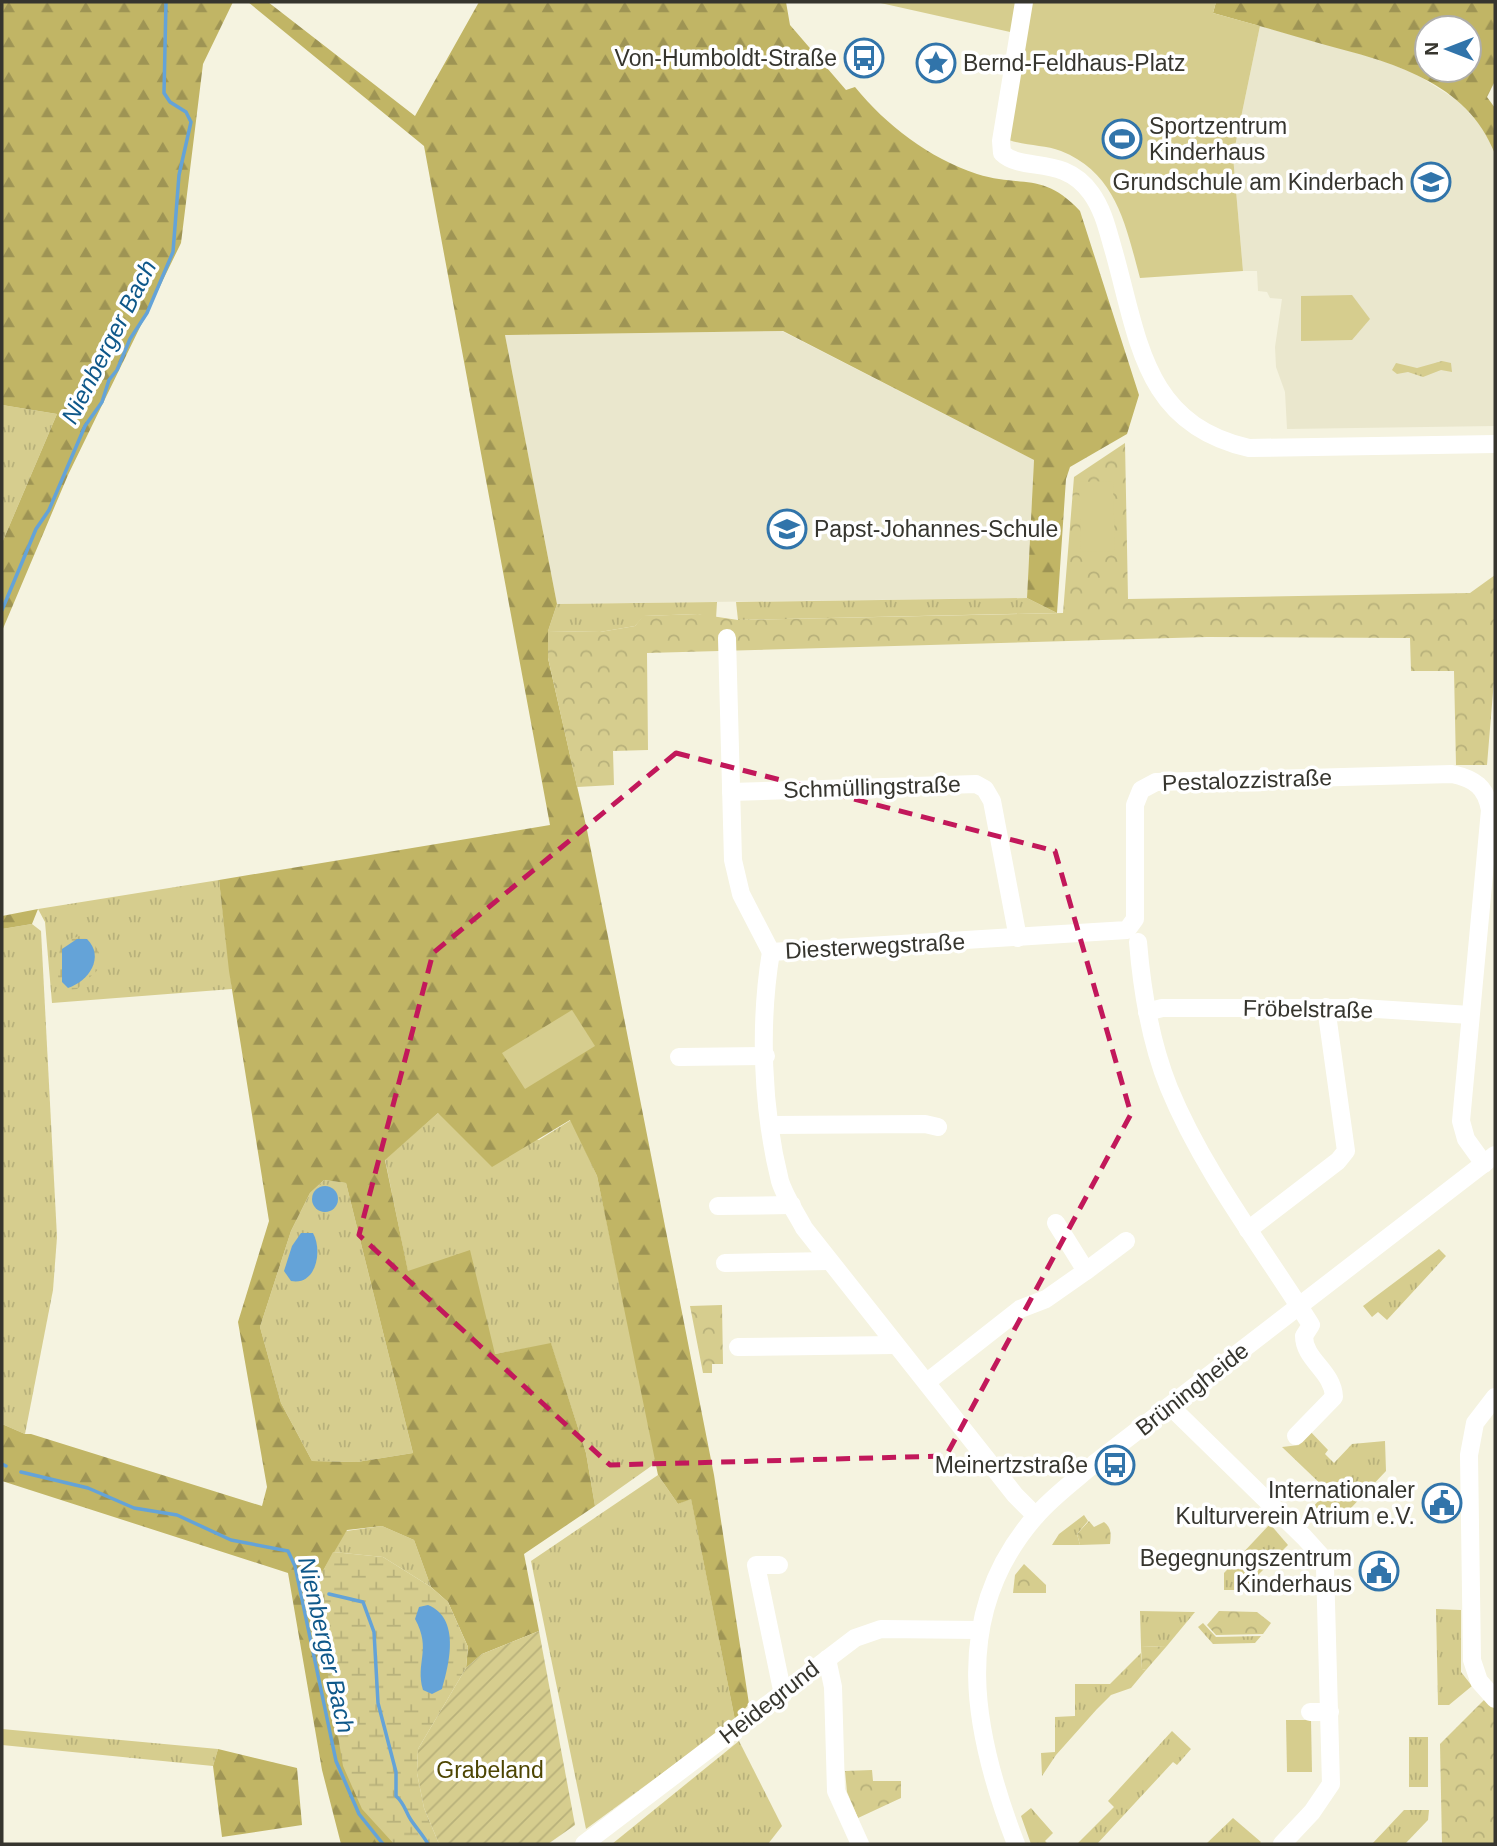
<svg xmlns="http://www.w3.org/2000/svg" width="1497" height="1846" font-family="Helvetica,sans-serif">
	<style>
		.built { fill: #eae7cd }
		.grass { fill: url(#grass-tufts) }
		.forest { fill: url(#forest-firs); fill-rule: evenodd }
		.wetland { fill: url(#wetland-marsh) }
		.park { fill: url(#park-crowns) }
		.garden { fill: url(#garden-furrows) }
		.pitch { fill: #d6cd8e }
		.water { fill: #64a3d8 }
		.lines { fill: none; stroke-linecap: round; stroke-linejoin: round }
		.stream { stroke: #64a3d8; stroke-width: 3.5 }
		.minor { stroke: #fff; stroke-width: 18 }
		.marked { fill: none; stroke: #c2185b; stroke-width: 5; stroke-dasharray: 14 9; stroke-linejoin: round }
		.labels { text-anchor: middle; stroke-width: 7; stroke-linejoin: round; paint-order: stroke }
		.poi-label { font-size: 23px; fill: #36352e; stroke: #fff; text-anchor: end }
		.street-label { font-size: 23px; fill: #36352e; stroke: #fff }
		.park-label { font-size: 23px; fill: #4d4502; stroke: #fff }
		.water-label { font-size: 24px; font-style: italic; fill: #0f588a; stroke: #fff }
	</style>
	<defs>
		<pattern id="grass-tufts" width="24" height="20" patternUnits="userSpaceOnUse" patternTransform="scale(1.75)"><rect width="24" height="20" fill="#d6cd8e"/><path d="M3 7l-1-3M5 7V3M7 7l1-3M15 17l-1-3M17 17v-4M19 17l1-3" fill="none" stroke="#b8b17b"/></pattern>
		<pattern id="forest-firs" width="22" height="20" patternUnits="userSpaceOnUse" patternTransform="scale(1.75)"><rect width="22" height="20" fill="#c1b565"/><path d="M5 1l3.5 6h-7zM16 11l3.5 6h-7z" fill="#9e9454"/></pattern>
		<pattern id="wetland-marsh" width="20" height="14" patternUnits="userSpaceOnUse" patternTransform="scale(1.75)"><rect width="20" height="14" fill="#d6cd8e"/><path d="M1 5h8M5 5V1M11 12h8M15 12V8" fill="none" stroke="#b8b17b"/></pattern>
		<pattern id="park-crowns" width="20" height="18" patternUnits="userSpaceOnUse" patternTransform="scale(1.75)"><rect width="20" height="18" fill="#d6cd8e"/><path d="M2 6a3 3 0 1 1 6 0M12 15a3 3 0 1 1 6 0" fill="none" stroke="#b8b17b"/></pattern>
		<pattern id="garden-furrows" width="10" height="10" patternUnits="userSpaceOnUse" patternTransform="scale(1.75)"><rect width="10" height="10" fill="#d6cd8e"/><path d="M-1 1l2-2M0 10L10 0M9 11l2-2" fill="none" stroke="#b8b17b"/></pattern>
	</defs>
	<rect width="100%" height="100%" fill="#f5f3e0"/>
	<g class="built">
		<path d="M1260 26 1378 59 1416 74 1460 102 1484 130 1495 154V426L1287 429 1285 392 1276 367 1275 347 1282 299 1270 298 1267 292 1258 291 1257 271H1243L1233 156Z"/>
		<path d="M782 331 1034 460 1027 598 557 604 505 335Z"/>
	</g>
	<g class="grass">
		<path d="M1442 361 1451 363 1452 372 1441 370 1423 377 1408 372 1397 374 1392 370 1396 363 1417 368Z"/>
		<path d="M2 405 57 414 2 543Z"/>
		<path d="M1027 598 1057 613 738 620 736 602Z"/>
		<path d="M717 602 716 619 698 614 644 616 635 626 600 632 548 631 557 604Z"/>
		<path d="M219 880 232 989 52 1003 45 922 38 909Z"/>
		<path d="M32 924 41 931 57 1237 53 1290 25 1434 2 1424V929Z"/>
		<path d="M438 1113 539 1140 571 1120 597 1176 657 1462 595 1506 586 1453 551 1344 495 1354 408 1272 385 1159Z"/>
		<path d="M324 1180 346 1183 413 1453 357 1462 312 1461 281 1403 260 1327 291 1231 310 1193Z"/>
		<path d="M1439 1249 1446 1256 1387 1320 1378 1312 1372 1317 1363 1306Z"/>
		<path d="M1308 1429 1328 1450 1325 1454 1334 1463 1352 1444 1385 1441 1386 1471 1333 1527 1327 1520 1320 1527 1307 1513 1328 1491 1282 1447 1299 1445Z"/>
		<path d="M658 1475 678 1504 691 1498 735 1720 586 1829 531 1561Z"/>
		<path d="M1084 1515 1088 1521 1077 1534 1080 1545H1052L1059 1534Z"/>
		<path d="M1270 1524 1288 1545 1243 1590H1224V1573Z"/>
		<path d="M382 1526 414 1540 431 1587 383 1557 333 1552 346 1531Z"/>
		<path d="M1436 1609 1461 1610V1672L1472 1686 1449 1705H1438Z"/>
		<path d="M1140 1611 1195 1612 1166 1647 1141 1646Z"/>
		<path d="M1203 1623 1216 1637 1261 1636 1255 1643 1213 1644 1198 1627Z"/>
		<path d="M1141 1653 1142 1669 1146 1670 1131 1688 1111 1695 1097 1709 1056 1755 1042 1776 1041 1753 1055 1752V1717L1075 1716V1684H1110Z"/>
		<path d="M2 1729 218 1749 213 1766 2 1745Z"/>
		<path d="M1172 1731 1191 1749 1177 1765 1173 1762 1097 1844H1077L1114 1807 1108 1801Z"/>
		<rect x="1409" y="1737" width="19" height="50"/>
		<path d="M739 1741 782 1826 768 1844H612Z"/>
		<path d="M1031 1808 1053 1833 1045 1841 1048 1844H1031L1021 1816Z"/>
		<path d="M1404 1810H1429L1428 1820 1405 1844H1372Z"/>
		<path d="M1233 1818 1261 1842 1259 1844H1206Z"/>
	</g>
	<g class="forest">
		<path d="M2 2H233L203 64 181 243 68 475 2 631V543L57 414 2 405Z"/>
		<path d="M248 2H268L415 116 479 2H786L790 25 846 90 855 87C886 125 929 158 977 174 1021 188 1043 171 1080 211L1139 395 1127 434 1070 467 1066 479 1057 613 1027 598 1034 460 783 331 505 335 557 604 548 631V658L587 830 714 1475 749 1704 735 1720 691 1499 678 1504 658 1475 597 1176 570 1120 492 1167 438 1113 385 1160 408 1271 470 1250 495 1354 551 1343 586 1453 595 1506 524 1554 539 1631 482 1654 466 1668 468 1647 448 1602 431 1587 414 1540 382 1526 347 1530 319 1578 394 1844H341L322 1770 288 1573 2 1481V1424L25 1434H31L262 1506 267 1487 238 1322 269 1221 229 971 219 880 550 825 424 146ZM324 1180 346 1183 413 1453 357 1462 312 1461 281 1403 260 1327 291 1231 310 1193Z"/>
		<path d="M1216 2H1495V81L1487 97 1495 108V154C1467 81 1390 62 1322 44 1285 33 1249 23 1213 13ZM1427 28H1469V70H1427Z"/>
		<path d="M38 909 32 924 2 929V916Z"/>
		<path d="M218 1749 297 1768 302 1825 222 1837 213 1766Z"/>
	</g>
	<g class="wetland">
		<path d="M86 934 98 950 101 967 77 989 60 991 57 968 61 942Z"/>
		<path d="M333 1552 383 1557 431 1587 448 1602 468 1647 466 1668 418 1749 417 1773 424 1808 439 1844H394L362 1809 343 1766 316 1603 319 1578Z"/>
	</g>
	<g class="park">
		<path d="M1125 443 1128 599 1470 593 1495 575V668L1487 765H1456L1454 671H1411L1410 638 1207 637 647 653 648 750 613 751 614 785 577 787 548 658V631L600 632 635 626 643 616 698 614 738 620 1063 613 1074 477Z"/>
		<path d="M722 1305 723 1364H712V1373H703L690 1306Z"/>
		<path d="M1089 1521 1094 1527 1104 1522C1112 1528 1111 1535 1110 1544L1080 1545 1077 1534Z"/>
		<path d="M1024 1564 1046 1585V1593H1013L1015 1575Z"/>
		<path d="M1219 1611 1257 1612 1271 1623 1263 1634 1216 1635 1207 1625Z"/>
		<path d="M1141 1646 1166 1647 1146 1670 1142 1669Z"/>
		<path d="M1488 1696 1495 1704V1844H1442L1440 1744Z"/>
		<path d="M872 1770 873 1781H901V1798L858 1818 847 1792 845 1771Z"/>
	</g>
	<path class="garden" d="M539 1631 575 1825 548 1844H439L424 1808 417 1773 418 1749 466 1668 482 1654Z"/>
	<g class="pitch">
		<path d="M876 2H1216L1213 13 1260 26 1233 156 1243 271 1140 278C1126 227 1117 173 1061 151 1045 145 1026 146 1009 140L1024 35Z"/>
		<path d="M1352 295 1370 319 1352 340 1301 341V296Z"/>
		<path d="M1113 481 1115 551 1081 552 1079 482Z"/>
		<path d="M572 1010 595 1046 525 1089 502 1053Z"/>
		<path d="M1286 1720H1311L1312 1772H1287Z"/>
	</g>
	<g class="water">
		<path d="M77 939H87C105 957 89 981 68 988L62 982V949Z"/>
		<circle cx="325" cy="1199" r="13"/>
		<path d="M301 1233H313C323 1251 316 1286 291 1281L284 1271 292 1246Z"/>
		<path d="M428 1605C460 1618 450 1662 442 1689L432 1694 423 1690C415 1662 432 1650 415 1619L419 1607Z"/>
	</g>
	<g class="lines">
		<g class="stream">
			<path d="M2 610 36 529 49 510 85 426 102 402 109 380 117 370 130 339 147 313 173 252 179 175 191 122 186 112 170 102 164 93 166 2"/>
			<path d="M2 1464 6 1466"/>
			<path d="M21 1472 88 1488 134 1508 177 1515 231 1540 288 1551 295 1566 336 1761 359 1814 383 1844"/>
			<path d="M329 1594 363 1602 374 1632 378 1703 396 1772V1796C405 1804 405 1811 411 1820 417 1829 423 1835 428 1844"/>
		</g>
		<g class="minor">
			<path d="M1024 2 1001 141 1002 153C1023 173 1063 154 1091 193 1104 211 1108 232 1114 252 1139 341 1144 424 1249 448L1495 444"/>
			<path d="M727 638 733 860 741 894 771 952 1127 930 1135 919V805L1141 790 1156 782 1452 774C1475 779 1486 787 1490 810L1461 1121 1466 1139 1484 1164"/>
			<path d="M731 792 976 784 985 789 992 801 1018 938"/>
			<path d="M1138 942C1142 991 1150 1041 1169 1088 1204 1173 1263 1248 1311 1325L1304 1336C1304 1360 1333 1371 1334 1397L1296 1436"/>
			<path d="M771 952C759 1024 762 1109 780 1181 785 1197 796 1213 804 1228L1015 1495 1036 1516"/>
			<path d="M1147 1012 1162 1008H1361L1470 1015"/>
			<path d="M679 1057 766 1056"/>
			<path d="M771 1125 925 1124 938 1127"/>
			<path d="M718 1206 792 1205"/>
			<path d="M1248 1230 1338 1161 1346 1151 1326 1007"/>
			<path d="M725 1263 829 1261"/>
			<path d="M1086 1271 1126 1241"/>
			<path d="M738 1347 894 1345"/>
			<path d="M927 1382 1020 1309 1046 1299 1086 1271 1056 1223"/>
			<path d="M1495 1397 1475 1423 1469 1455 1472 1660 1479 1681 1495 1699"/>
			<path d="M1170 1406 1304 1537 1323 1558 1325 1567 1331 1784 1312 1812 1282 1844"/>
			<path d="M779 1565H756L782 1690"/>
			<path d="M827 1659 833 1687 836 1791 860 1844"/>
			<path d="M1310 1712H1330"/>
			<path d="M584 1844 855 1638 881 1629 979 1630"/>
			<path d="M1016 1844C973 1733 949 1616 1035 1517 1052 1497 1074 1481 1094 1464L1495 1155"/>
		</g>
	</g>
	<path class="marked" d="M676 753 1055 851 1131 1114 946 1456 610 1465 359 1235 433 953Z"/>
	<defs>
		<symbol id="bus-ring" viewBox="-11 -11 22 22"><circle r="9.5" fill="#fff" stroke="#3174aa" stroke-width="1.5"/><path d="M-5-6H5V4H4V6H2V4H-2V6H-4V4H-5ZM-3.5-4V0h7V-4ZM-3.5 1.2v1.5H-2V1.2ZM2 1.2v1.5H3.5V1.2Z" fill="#3174aa"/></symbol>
		<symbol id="sight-ring" viewBox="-11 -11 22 22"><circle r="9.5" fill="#fff" stroke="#3174aa" stroke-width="1.5"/><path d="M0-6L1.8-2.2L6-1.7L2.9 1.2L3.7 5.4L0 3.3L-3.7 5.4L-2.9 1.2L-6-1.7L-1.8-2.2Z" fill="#3174aa"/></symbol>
		<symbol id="stadium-ring" viewBox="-11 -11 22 22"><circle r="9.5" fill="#fff" stroke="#3174aa" stroke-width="1.5"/><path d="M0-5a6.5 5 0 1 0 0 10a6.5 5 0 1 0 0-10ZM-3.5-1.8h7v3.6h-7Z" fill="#3174aa"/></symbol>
		<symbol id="school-ring" viewBox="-11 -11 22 22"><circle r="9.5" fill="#fff" stroke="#3174aa" stroke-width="1.5"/><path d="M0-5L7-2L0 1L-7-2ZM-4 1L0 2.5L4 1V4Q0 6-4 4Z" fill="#3174aa"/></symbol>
		<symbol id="civic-ring" viewBox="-11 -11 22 22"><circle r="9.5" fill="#fff" stroke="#3174aa" stroke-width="1.5"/><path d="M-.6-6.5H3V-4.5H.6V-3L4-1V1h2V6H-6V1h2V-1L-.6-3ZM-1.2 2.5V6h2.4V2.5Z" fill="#3174aa"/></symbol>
	</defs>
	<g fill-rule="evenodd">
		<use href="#bus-ring" x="842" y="36" width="44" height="44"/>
		<use href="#sight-ring" x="914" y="41" width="44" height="44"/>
		<use href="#stadium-ring" x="1100" y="117" width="44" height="44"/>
		<use href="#school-ring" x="1409" y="160" width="44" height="44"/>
		<use href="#school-ring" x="765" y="507" width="44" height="44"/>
		<use href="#bus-ring" x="1093" y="1443" width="44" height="44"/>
		<use href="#civic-ring" x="1420" y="1481" width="44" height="44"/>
		<use href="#civic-ring" x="1357" y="1549" width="44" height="44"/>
	</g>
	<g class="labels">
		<g class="poi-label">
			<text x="837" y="66">Von-Humboldt-Straße</text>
			<text x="963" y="71" text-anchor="start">Bernd-Feldhaus-Platz</text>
			<text x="1149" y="134" text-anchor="start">Sportzentrum<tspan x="1149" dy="26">Kinderhaus</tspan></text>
			<text x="1404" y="190">Grundschule am Kinderbach</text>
			<text x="814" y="537" text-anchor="start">Papst-Johannes-Schule</text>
			<text x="1088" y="1473">Meinertzstraße</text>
			<text x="1415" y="1498">Internationaler<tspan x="1415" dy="26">Kulturverein Atrium e.V.</tspan></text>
			<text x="1352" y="1566">Begegnungszentrum<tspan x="1352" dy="26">Kinderhaus</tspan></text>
		</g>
		<g class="street-label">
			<text transform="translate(1247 780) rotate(-2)" y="8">Pestalozzistraße</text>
			<text transform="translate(872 787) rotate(-2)" y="8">Schmüllingstraße</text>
			<text transform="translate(875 946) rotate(-3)" y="8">Diesterwegstraße</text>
			<text transform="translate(1308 1009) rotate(1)" y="8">Fröbelstraße</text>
			<text transform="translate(1192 1389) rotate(-38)" y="8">Brüningheide</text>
			<text transform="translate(769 1702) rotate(-38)" y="8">Heidegrund</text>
		</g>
		<g class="park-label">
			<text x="490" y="1778">Grabeland</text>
		</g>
		<g class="water-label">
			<text transform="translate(109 342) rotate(-63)" y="8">Nienberger Bach</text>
			<text transform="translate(326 1645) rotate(77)" y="8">Nienberger Bach</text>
		</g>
	</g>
	<rect width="1497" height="1846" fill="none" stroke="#36352e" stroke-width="7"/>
	<g transform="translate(1448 49) rotate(270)"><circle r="33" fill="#ffffff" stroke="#afaeab" stroke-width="2"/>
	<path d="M0-5L12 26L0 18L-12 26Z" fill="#3174aa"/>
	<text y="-10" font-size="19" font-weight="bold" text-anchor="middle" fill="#36352e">N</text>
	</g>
</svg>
